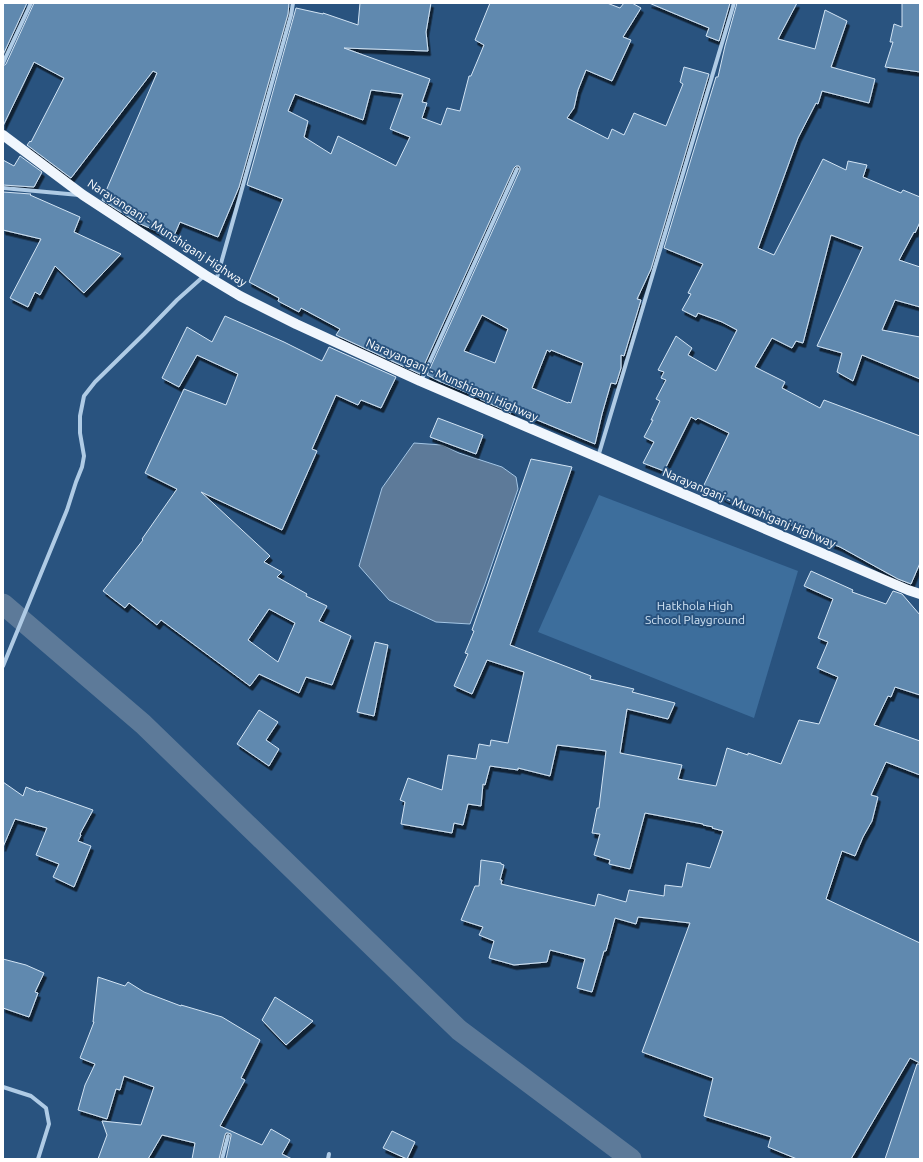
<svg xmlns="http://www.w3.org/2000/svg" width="923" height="1162" font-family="Ubuntu,sans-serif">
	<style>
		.green { fill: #3d6e9c }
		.water { fill: #5d7a99; stroke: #a4c6e5 }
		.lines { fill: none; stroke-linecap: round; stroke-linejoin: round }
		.canal { stroke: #5d7a99; stroke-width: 21 }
		.building { fill: #6189af; stroke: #d2e4f4; fill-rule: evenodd; filter: url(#shadow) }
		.street { stroke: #afcbe5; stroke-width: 4 }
		.primary { stroke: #f0f6fd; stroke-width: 10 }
		.labels { text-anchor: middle; stroke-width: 4; stroke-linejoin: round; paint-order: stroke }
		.street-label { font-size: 12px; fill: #fff; stroke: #29537f }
		.park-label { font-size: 12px; fill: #d2e4f4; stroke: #29537f }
	</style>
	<defs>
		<filter id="shadow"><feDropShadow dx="2.5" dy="4.5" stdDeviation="0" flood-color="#0009"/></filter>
	</defs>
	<rect width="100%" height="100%" fill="#29537f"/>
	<path class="green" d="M599 495 798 571 754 718 538 632Z"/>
	<path class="water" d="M414 443 442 445 459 453 502 467 516 477 518 489 485 584 470 624 436 622 389 600 359 566 382 488Z"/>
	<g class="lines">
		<path class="canal" d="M3 604 143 724 459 1030 631 1159"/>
	</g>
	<g class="building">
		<path d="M3 3H27L3 55Z"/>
		<path d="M34 3H289L288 14 239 187 218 237 180 222 173 238 138 223 102 200 157 73 153 71 71 178 27 145 30 141 31 142 64 78 34 62 3 126V66L6 64Z"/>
		<path d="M360 3H431L426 32 428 51 344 48 430 79 422 102 427 103 422 118 441 125 447 108 460 111 469 76H471L484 45 475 40 490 3H607L620 8 624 3H632L641 8 623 37 631 40 612 81 586 70 578 90 574 108 567 118 608 139 612 129 624 135 634 113 666 126 683 84 680 82 684 67 709 74 651 269 637 299 641 300 624 356 621 355V368L616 384 611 383 602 414 595 444 513 410 511 413 480 399V398L439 381 427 375 520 170V168L519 166H516L514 168 420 374 336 335 340 329 301 308 299 312 278 301 279 298 249 282 283 199 247 185 296 8 323 14V13L358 25ZM371 90 403 94 390 129 410 137 396 166 338 136 331 154 304 137 308 121 288 111 295 94 363 120ZM482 315 508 329 495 363 464 351ZM547 350 550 352 551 350 583 363 571 403 568 402V403L532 388Z"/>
		<path d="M649 3H730L719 41 706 36 709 28Z"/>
		<path d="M737 3H797L778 39 815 49 825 10 847 21 831 67 875 79 869 103 822 91 818 104 816 103 798 138 758 248 774 255 823 159 846 170 848 161 867 165 863 177 901 193 903 190 920 197V222L915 233 914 232 899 260 920 267V307L895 300 882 330 920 337V379L862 355 853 381 837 372 842 353 817 346 863 247 831 235 803 343 796 341 792 348 772 338 755 367 785 382 782 388 820 408 824 400 920 436V563L911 584 898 579 840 547 814 537 784 521 782 524 754 511 753 513 703 487 729 433 698 418 696 420 691 417 664 471 643 463 654 442 644 437 653 420H651L660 401 656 399 666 380 661 378 664 372 658 370 676 336 692 348 688 355 716 371 737 330 722 322 698 313 696 317 682 310 691 294 688 293 703 264 664 248 716 77H718L725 46Z"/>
		<path d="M902 3H920V72L885 67 893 42H890L894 24 902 27Z"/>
		<path d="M20 156 42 172 34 187 3 185V160L14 166Z"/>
		<path d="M3 192 31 194 30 195 80 217 74 232 121 254 84 293 55 266 40 295 35 292 28 307 10 298 41 239 3 230Z"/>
		<path d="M225 316 284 342 322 361 329 347 396 377 381 408 361 400 358 405 336 395 312 449 317 451 282 530 201 492 270 556 264 562 282 572 277 577 307 594 306 596 327 606 319 621 351 636 332 685 306 677 299 693 259 674 250 686 161 620 157 625 129 603 125 608 103 591 143 540 142 539 177 489 145 473 184 389 226 405 238 374 197 355 179 387 162 378 187 327 212 342ZM269 609 295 623 278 662 248 640Z"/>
		<path d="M438 418 483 435 476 454 430 437Z"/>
		<path d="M531 459 572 467 510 645 591 676 590 679 634 689 632 692 675 703 668 719 627 709 620 753 682 765 678 779 716 786 727 748 748 755V753L781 764 799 720 819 724 838 677 817 668 828 642 818 638 833 599 804 586 811 571 853 590 852 592 886 604 893 591 902 594 920 615V695L895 687 891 697 888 696 874 725 920 741V775L886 762 871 795 878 797 872 821 863 837 855 856 842 851 826 899 920 943V1063L910 1058 851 1159H797L768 1147 771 1137 704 1116 713 1078 642 1052 690 923 638 917 636 924 615 918 606 951H604L592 992 577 988 585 959 550 950 547 962 514 965 489 958 494 941 479 935 483 927 461 920 475 886H479L481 860 501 863V864L504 865 500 880H502L501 884 595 906 598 894 626 902 629 890 664 896 665 885 682 887 687 863 710 868 723 831 712 828 713 827 703 825V824L645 813 630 869 609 864 610 860 594 855 600 834 592 833 597 808H599L606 751 557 745 550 776 518 768V770L490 766 485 785 483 784 481 806 468 804 463 825 454 823 452 833 401 824 405 802 400 800 408 778 442 790 448 755 476 759 479 744 490 746 491 740 508 743 524 672 487 660 472 694 454 686 468 654 465 653 474 631 472 630Z"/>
		<path d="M375 642 388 645 374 716 357 712Z"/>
		<path d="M259 710 278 722 266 740 279 749 269 766 237 744Z"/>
		<path d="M3 782 23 796 26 787 38 792 39 791 93 810 80 834 81 835 78 841 91 846 74 887 53 877 59 864 36 855 47 828 15 819 3 847Z"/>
		<path d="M3 959 26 965 44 973 35 992 38 993 29 1017 3 1008Z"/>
		<path d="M98 977 125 986 128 982 144 992 181 1006V1005L222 1017 260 1040 241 1078 245 1080 220 1126 262 1145 271 1129 290 1140 282 1154 292 1159H226L231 1136V1134L228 1133H226L225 1135 219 1159H192L195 1143 162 1135 148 1159H98L107 1135 102 1121 141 1125 154 1087 124 1076 120 1090 116 1089 107 1119 78 1110 85 1085 95 1064 80 1058 94 1022H93Z"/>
		<path d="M275 997 313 1021 286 1045 262 1020Z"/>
		<path d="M917 1064H920V1159H885Z"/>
		<path d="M392 1131 415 1142 407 1159 383 1148Z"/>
	</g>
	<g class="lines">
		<g class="street">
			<path d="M3 63 31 3"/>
			<path d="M3 188 79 195"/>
			<path d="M216 281 291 15 293 3"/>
			<path d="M421 381 517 169"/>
			<path d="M598 457 734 3"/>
			<path d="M3 666 67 510 76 482 82 467 84 456 80 433V416L84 396 95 382 144 334 177 300 205 275"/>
			<path d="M3 1087 31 1096 46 1108 49 1124 38 1159"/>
			<path d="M222 1159 228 1136"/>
			<path d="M328 1159 329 1154"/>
		</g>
		<path class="primary" d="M3 135 83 195 205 275 240 296 296 324 420 381 908 590 920 594"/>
	</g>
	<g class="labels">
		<g class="street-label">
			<text transform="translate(167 233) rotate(33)" y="4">Narayanganj - Munshiganj Highway</text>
			<text transform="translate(452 380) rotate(24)" y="4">Narayanganj - Munshiganj Highway</text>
			<text transform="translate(749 508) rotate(23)" y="4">Narayanganj - Munshiganj Highway</text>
		</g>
		<g class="park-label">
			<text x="695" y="610">Hatkhola High<tspan x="695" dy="14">School Playground</tspan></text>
		</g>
	</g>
	<rect width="923" height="1162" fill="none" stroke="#ffffff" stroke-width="8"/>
</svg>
